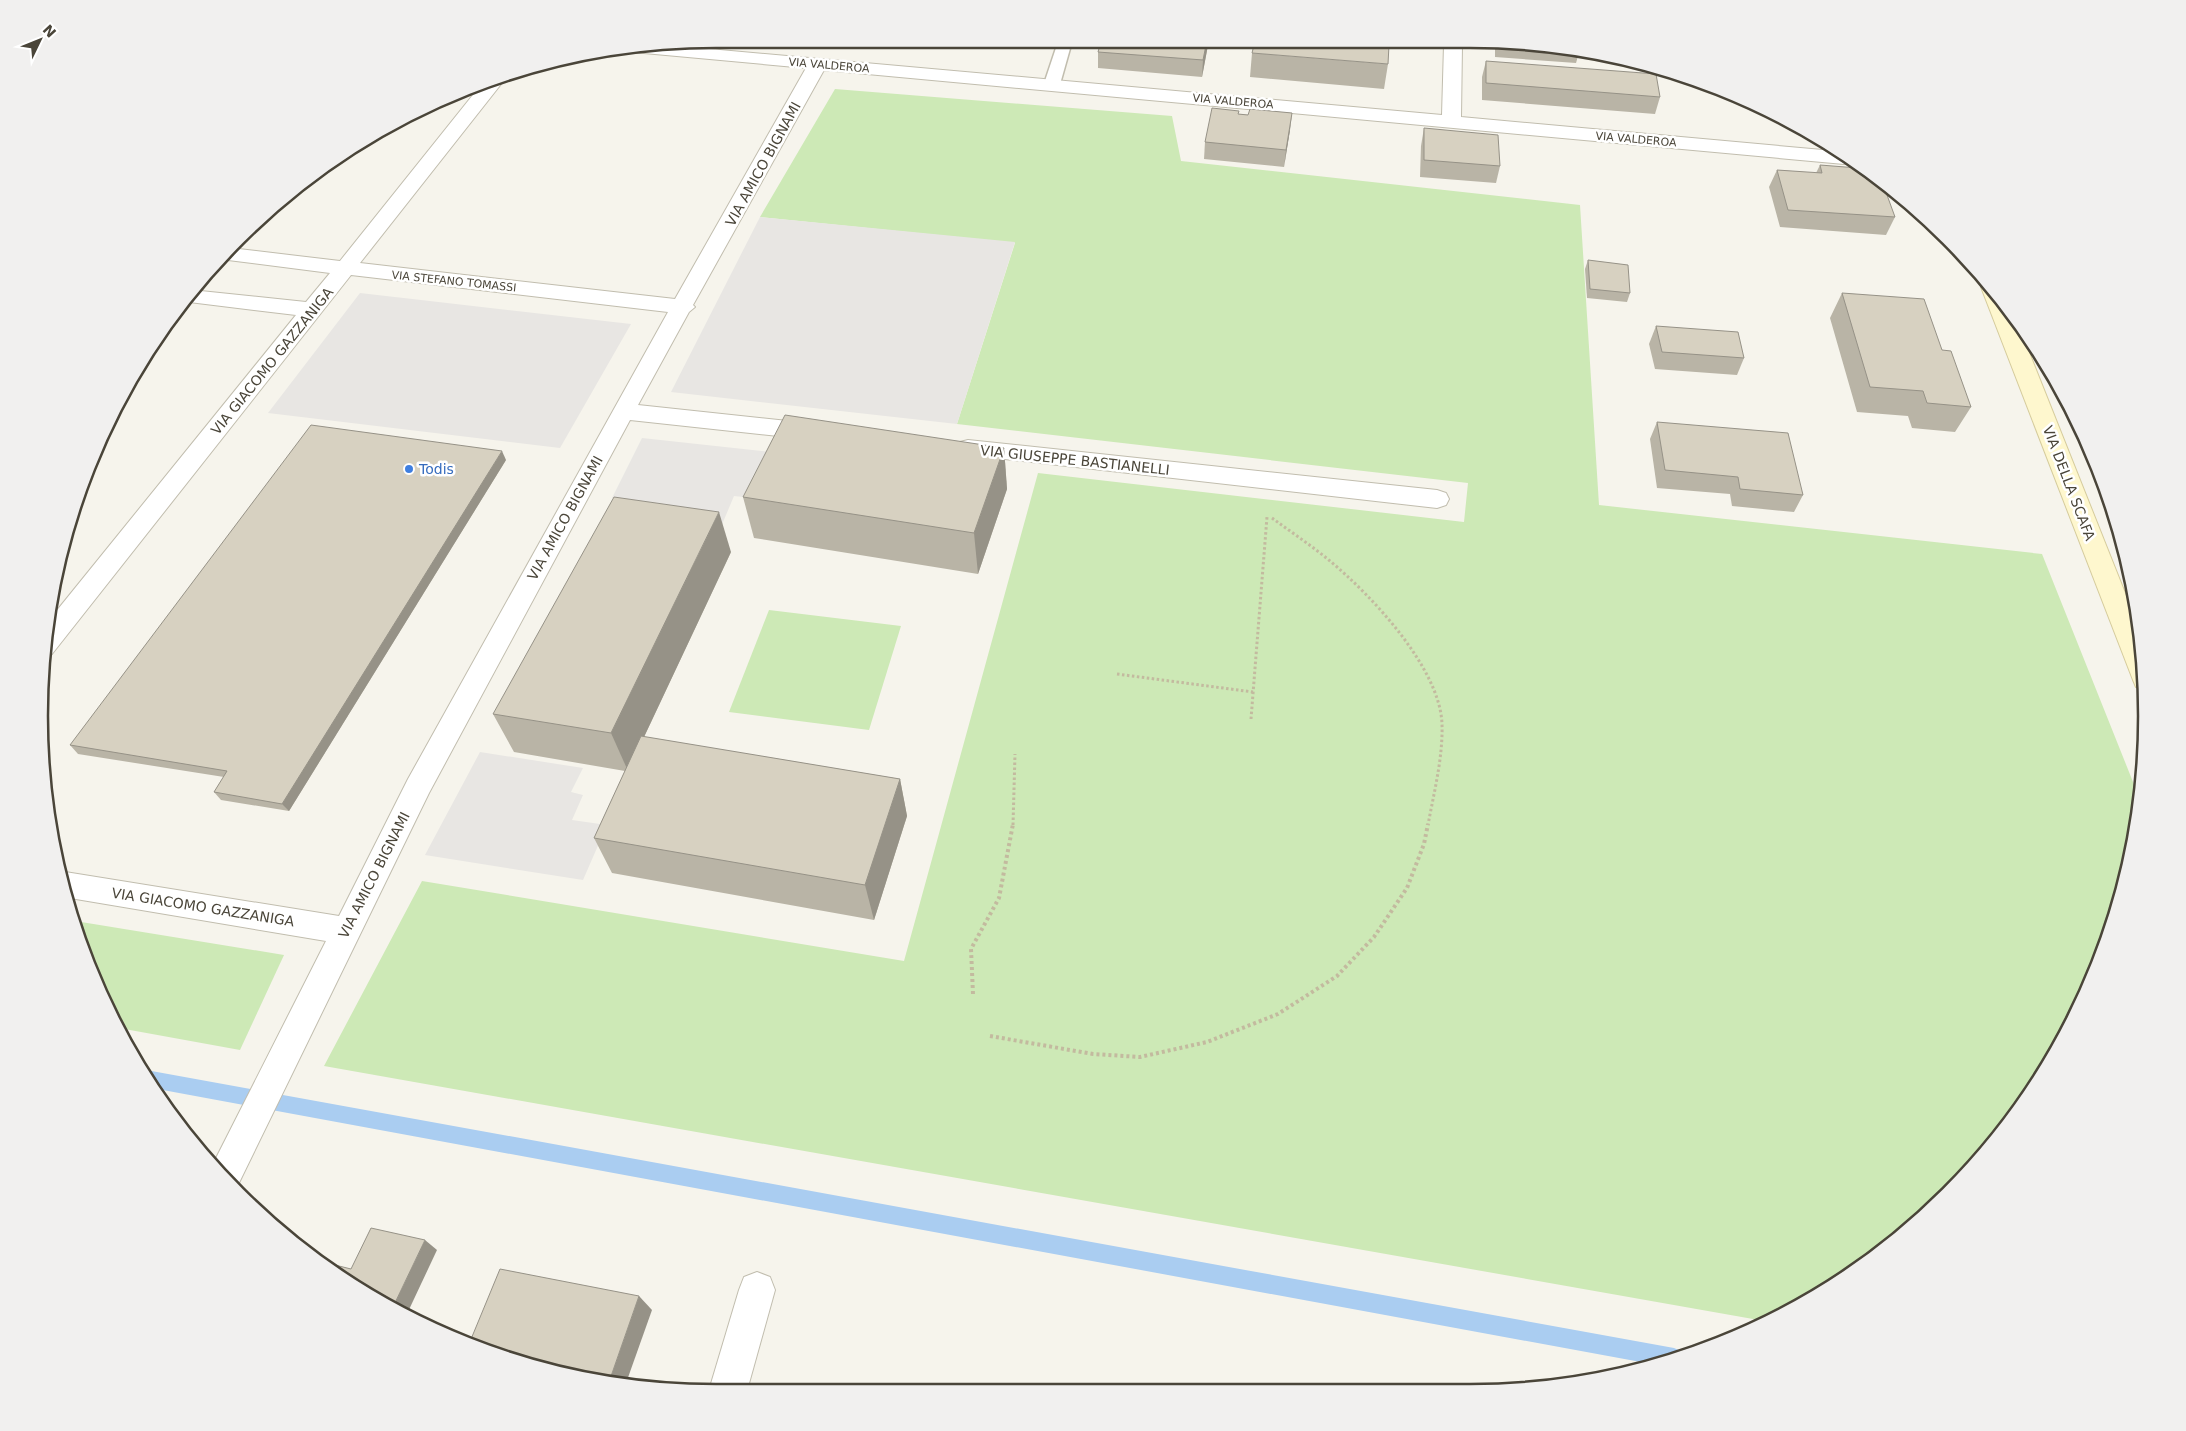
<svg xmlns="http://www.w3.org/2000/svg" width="2186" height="1431" font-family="'DejaVu Sans',sans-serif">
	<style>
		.green { fill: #cde9b6 }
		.parking { fill: #e8e6e3 }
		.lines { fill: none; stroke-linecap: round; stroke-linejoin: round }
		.stream { fill: #aacdf1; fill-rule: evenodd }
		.lane-casing { stroke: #c1bdae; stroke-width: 3 }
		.street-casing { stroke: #c1bdae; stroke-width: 2 }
		.secondary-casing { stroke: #d5cb9c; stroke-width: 2 }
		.path-far1 { stroke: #c3ba9f; stroke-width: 3; stroke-dasharray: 2.5 2.5; stroke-linecap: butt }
		.path { stroke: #c3ba9f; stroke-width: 4; stroke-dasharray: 3 3; stroke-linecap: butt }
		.lane { fill: #fff; fill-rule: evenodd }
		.street { fill: #fff; fill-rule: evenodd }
		.secondary { fill: #fef7ce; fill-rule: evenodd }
		.wall { fill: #b9b4a6 }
		.shaded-wall { fill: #969287 }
		.building { fill: #d7d1c1; stroke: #969287 }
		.shop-dot { fill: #3f7fe0; stroke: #fff; stroke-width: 2 }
		.labels { text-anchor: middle; stroke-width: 5; stroke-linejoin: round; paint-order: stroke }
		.far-street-label { font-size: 11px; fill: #4a4539; stroke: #fff }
		.street-label { font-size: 14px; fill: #4a4539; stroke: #fff }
		.shop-label { font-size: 14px; fill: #366cbe; stroke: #fff; text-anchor: start }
		.rim { fill: none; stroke: #4a4539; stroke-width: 2.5 }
	</style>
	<rect width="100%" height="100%" fill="#f6f4ec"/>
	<g class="green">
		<path d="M835 89 1172 116 1181 161 1580 205 1599 505 2042 554 2141 802 2111 933 2056 1054 1979 1162 1882 1253 1770 1322 324 1066 422 881 904 961 1038 473 1464 522 1468 483 957 424 1015 243 760 217Z"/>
		<path d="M769 610 901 626 869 730 729 712Z"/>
		<path d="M75 921 284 955 240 1050 119 1028Z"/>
	</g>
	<g class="parking">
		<path d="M760 217 1015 242 957 424 671 392Z"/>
		<path d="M360 293 631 324 560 448 268 413Z"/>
		<path d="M642 438 780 453 761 499 734 496 718 534 659 504 612 498Z"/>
		<path d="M480 752 583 768 571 792 583 795 572 820 607 825 583 880 425 855Z"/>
	</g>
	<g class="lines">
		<path class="stream" d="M146 1070 1674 1348 1681 1351 1683 1355 1657 1365 152 1088 141 1071Z"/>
		<defs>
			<path id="lane" d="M1057 45H1071L1060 84 1057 87H1047L1044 84Z"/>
			<g id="street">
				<path d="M627 45H665L1442 115 1444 45H1462L1461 117 1834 151 1850 162 1844 164 824 70 693 305 695 307 689 312 638 405 816 424 824 426 828 432 824 438 816 440 630 420 429 793 236 1189 213 1164 326 941 64 897 59 871 339 916 408 779 668 312 351 275 52 654 43 657 46 624 296 315 181 301 191 290 306 302 330 273 220 259 230 248 340 261 484 81 508 72 509 74 360 263 675 299 806 68 622 51 614 48Z"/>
				<path d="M968 440 1437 490 1446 493 1449 499 1446 505 1437 508 960 454 956 448 960 442Z"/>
				<path d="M757 1272 770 1277 775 1290 748 1387H710L739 1290 744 1277Z"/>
			</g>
			<path id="secondary" d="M1984 282H1987L2013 312 2139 628 2146 672 2145 690 2136 687 2133 680 1981 287Z"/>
		</defs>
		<use href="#lane" class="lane-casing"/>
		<use href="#street" class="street-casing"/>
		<use href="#secondary" class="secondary-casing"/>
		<g class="path-far1">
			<path d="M1272 518C1291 532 1312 546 1330 561 1371 595 1440 668 1442 724 1443 758 1434 792 1428 825"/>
			<path d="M1117 674 1253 692"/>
			<path d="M1251 719 1267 517"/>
			<path d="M1013 825 1015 754"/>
		</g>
		<g class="path">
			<path d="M973 994 971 949 999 898 1013 824"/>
			<path d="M990 1036 1093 1054 1140 1057 1207 1042 1278 1014 1337 976 1374 937 1407 888 1424 844 1428 824"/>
		</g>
		<use href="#lane" class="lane"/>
		<use href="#street" class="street"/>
		<use href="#secondary" class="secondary"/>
	</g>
	<g class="wall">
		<path d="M1208 45 1202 77 1098 68V52Z"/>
		<path d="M1495 45H1559L1580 49 1576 63 1495 57Z"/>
		<path d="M1252 53 1388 64 1384 89 1250 77Z"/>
		<path d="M1486 61 1660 97 1655 114 1482 100V77Z"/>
		<path d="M1239 114 1248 115 1290 130 1284 167 1204 159 1205 142Z"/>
		<path d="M1424 128 1500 166 1496 183 1420 177 1421 146Z"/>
		<path d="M1820 165 1863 173 1895 217 1886 235 1780 227 1769 187 1777 170 1816 173Z"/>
		<path d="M1588 260 1630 293 1627 302 1587 298 1585 269Z"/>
		<path d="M1842 293 1942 350 1971 407 1955 432 1912 428 1908 416 1857 412 1830 318Z"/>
		<path d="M1656 326 1744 358 1737 375 1655 369 1649 344Z"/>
		<path d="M1657 422 1803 495 1794 512 1732 506 1730 494 1657 488 1650 439Z"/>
		<path d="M1004 448 1007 489 978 574 754 538 743 497Z"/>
		<path d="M506 460 289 811 221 800 214 792 224 777 78 754 70 745Z"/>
		<path d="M731 552 644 737 900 779 907 816 874 920 612 873 594 838 625 771 514 752 493 714Z"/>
	</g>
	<g class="shaded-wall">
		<path d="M1206 45H1208L1202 77 1203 60Z"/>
		<path d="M1292 113 1290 130 1284 167 1286 150Z"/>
		<path d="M1004 448 1007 489 978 574 974 533Z"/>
		<path d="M502 451 506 460 289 811 282 804Z"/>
		<path d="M719 512 731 552 628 771 611 733Z"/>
		<path d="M900 779 907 816 874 920 865 885Z"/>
		<path d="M425 1240 437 1250 406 1316 393 1307Z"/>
		<path d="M639 1296 652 1310 625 1386 609 1382Z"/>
	</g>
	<g class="building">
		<path d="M1100 45H1206L1203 60 1098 52Z"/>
		<path d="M1254 45H1389L1388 64 1252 53Z"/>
		<path d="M1486 61 1656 74 1660 97 1486 83Z"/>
		<path d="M1212 108 1239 111 1238 114 1248 115 1250 109 1292 113 1286 150 1205 142Z"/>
		<path d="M1424 128 1498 135 1500 166 1424 160Z"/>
		<path d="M1820 165 1858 168 1863 171V173H1867L1883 184 1895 217 1788 210 1777 170 1822 173Z"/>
		<path d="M1588 260 1628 265 1630 293 1590 289Z"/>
		<path d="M1842 293 1924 299 1942 350 1951 351 1971 407 1927 403 1923 391 1870 387Z"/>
		<path d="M1656 326 1738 332 1744 358 1662 352Z"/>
		<path d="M785 415 1004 448 974 533 743 497Z"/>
		<path d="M1657 422 1788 433 1803 495 1740 489 1738 477 1665 470Z"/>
		<path d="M311 425 502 451 282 804 214 792 227 771 70 745Z"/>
		<path d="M614 497 719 512 611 733 493 714Z"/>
		<path d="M641 736 900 779 865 885 594 838Z"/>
		<path d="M371 1228 425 1240 393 1307 327 1263 351 1269Z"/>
		<path d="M500 1269 639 1296 609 1382 498 1356 469 1344Z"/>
	</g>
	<circle class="shop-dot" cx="409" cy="469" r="5"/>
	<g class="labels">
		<g class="far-street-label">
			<text transform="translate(829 65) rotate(5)" y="4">VIA VALDEROA</text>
			<text transform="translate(1233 101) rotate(5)" y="4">VIA VALDEROA</text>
			<text transform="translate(1636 139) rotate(5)" y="4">VIA VALDEROA</text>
			<text transform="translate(454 281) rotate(6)" y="4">VIA STEFANO TOMASSI</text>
		</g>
		<g class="street-label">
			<text transform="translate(763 164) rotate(-61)" y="5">VIA AMICO BIGNAMI</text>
			<text transform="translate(272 361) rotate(-51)" y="5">VIA GIACOMO GAZZANIGA</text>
			<text transform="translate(1075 460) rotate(6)" y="5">VIA GIUSEPPE BASTIANELLI</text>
			<text transform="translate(2069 483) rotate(69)" y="5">VIA DELLA SCAFA</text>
			<text transform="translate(565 518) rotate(-61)" y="5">VIA AMICO BIGNAMI</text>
			<text transform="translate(374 875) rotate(-63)" y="5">VIA AMICO BIGNAMI</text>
			<text transform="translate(203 907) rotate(9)" y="5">VIA GIACOMO GAZZANIGA</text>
		</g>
		<g class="shop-label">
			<text x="419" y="474">Todis</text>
		</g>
	</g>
	<path d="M0 0H2186V1431H0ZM716 48H1470A668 668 0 0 1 2138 716V716A668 668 0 0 1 1470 1384H716A668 668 0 0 1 48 716V716A668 668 0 0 1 716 48Z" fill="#f1f0ef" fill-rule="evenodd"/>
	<path class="rim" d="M716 48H1470A668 668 0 0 1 2138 716V716A668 668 0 0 1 1470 1384H716A668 668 0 0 1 48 716V716A668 668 0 0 1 716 48Z"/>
	<g transform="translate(40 40) rotate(47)" stroke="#ffffff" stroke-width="4" paint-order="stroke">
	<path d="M0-4L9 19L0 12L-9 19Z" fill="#4a4539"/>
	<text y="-8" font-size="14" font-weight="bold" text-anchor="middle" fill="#4a4539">N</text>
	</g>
</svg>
